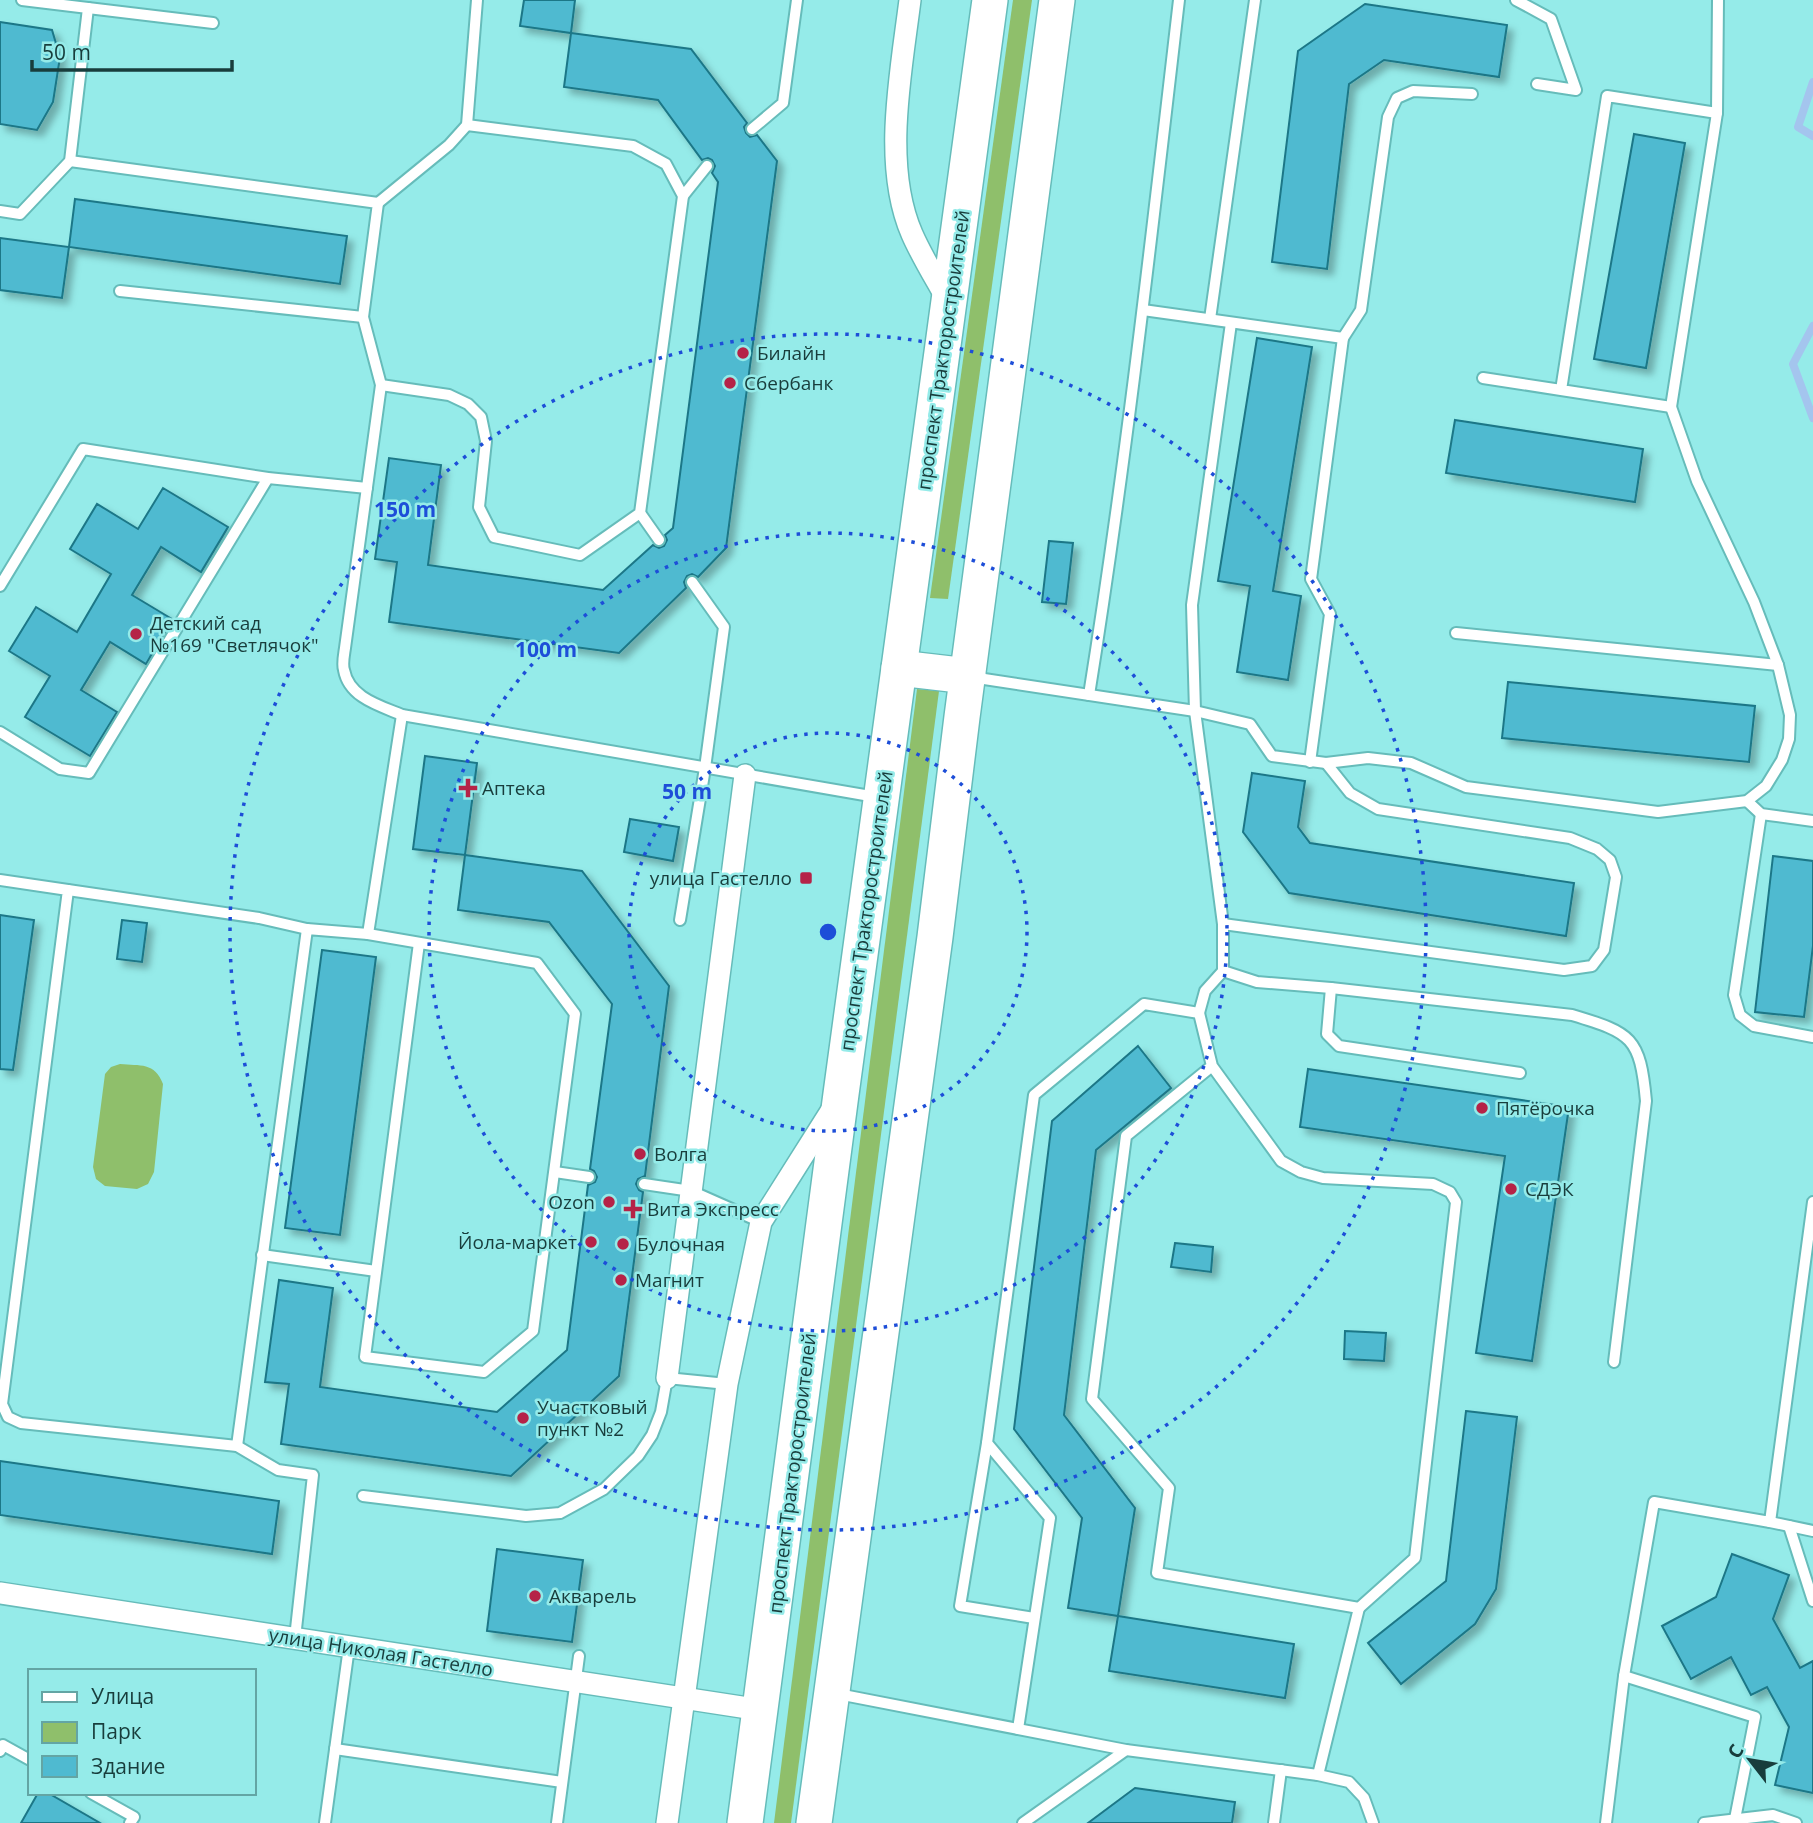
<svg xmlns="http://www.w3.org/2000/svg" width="1813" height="1823" font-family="'Open Sans',sans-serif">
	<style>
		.green { fill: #8fbf6b }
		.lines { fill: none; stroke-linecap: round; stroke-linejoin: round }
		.stream { stroke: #a4c5ee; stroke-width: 8 }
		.building { fill: #4fbad0; stroke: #1c7787; stroke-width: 2; filter: url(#shadow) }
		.lane-casing { stroke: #66bcba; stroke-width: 14 }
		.street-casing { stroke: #66bcba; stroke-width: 24 }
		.primary-casing { stroke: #66bcba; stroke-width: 38 }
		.lane { stroke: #fff; stroke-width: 10 }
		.street { stroke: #fff; stroke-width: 21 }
		.primary { stroke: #fff; stroke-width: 35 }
		.ring { fill: none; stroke: #1d4ed8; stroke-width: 3.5; stroke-dasharray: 3.5 7 }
		.poi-dot { fill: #b52347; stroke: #95ebe9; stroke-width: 2.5 }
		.labels { text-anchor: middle; stroke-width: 5; stroke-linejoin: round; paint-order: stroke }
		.street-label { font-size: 19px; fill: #183d3c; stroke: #95ebe9 }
		.poi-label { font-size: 19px; fill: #183d3c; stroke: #95ebe9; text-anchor: start }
		.centre { fill: #1d4ed8; stroke: #95ebe9; stroke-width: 3.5 }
		.ring-label { font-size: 21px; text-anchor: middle; font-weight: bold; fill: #1d4ed8; stroke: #95ebe9; stroke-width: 5; stroke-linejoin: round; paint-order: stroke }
	</style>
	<defs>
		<filter id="shadow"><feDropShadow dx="6" dy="6" stdDeviation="3.5" flood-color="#0004"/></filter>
	</defs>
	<rect width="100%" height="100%" fill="#95ebe9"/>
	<g class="green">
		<path d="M1013 0H1032L948 599 930 598Z"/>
		<path d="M917 689 939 691 791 1823H774Z"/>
		<path d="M120 1064C140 1066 155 1062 163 1084L154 1172 148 1184 137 1189 105 1186 96 1179 93 1167 105 1074 111 1067Z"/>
	</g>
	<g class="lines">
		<g class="stream">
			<path d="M1813 82 1798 127 1813 136"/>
			<path d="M1813 326 1793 364 1813 418"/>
		</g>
	</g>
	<g class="building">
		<path d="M524 0H575L571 33 520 26Z"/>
		<path d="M1365 4 1507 25 1499 77 1384 60 1349 84 1327 269 1272 262 1298 51Z"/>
		<path d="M0 22 52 30 60 57 53 102 37 130 0 124Z"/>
		<path d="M571 33 691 49 747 123 744 127 746 133 750 137 757 135 777 161 726 548 698 577 692 574 687 576 684 582 686 588 619 653 389 622 397 562 375 559 389 458 441 465 428 565 603 590 653 545 659 548 664 546 667 540 665 535 673 528 718 182 712 173 715 166 712 160 708 158 702 160 658 100 564 87Z"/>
		<path d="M1634 134 1685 143 1646 368 1594 359Z"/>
		<path d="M75 199 347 236 340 284 69 247Z"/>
		<path d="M0 238 69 247 62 298 0 290Z"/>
		<path d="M1257 338 1312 347 1273 591 1301 596 1288 680 1237 672 1250 586 1218 581Z"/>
		<path d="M1455 420 1643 449 1635 502 1446 473Z"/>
		<path d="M163 488 228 527 201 572 161 547 132 595 172 619 146 664 110 642 81 690 117 712 90 756 25 717 50 676 9 651 36 607 77 632 111 574 70 549 97 504 138 529Z"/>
		<path d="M1049 541 1073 543 1066 604 1042 602Z"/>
		<path d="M1508 682 1755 706 1749 762 1502 738Z"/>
		<path d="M425 756 477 763 465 855 413 849Z"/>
		<path d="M1252 773 1305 781 1298 827 1310 843 1574 883 1566 936 1289 893 1243 832Z"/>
		<path d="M630 819 679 827 673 861 624 852Z"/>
		<path d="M465 855 582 871 669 986 645 1176 638 1179 636 1184 639 1190 643 1192 619 1376 511 1476 281 1444 289 1384 265 1382 279 1280 333 1288 320 1387 497 1412 567 1350 588 1185 595 1182 597 1177 594 1171 590 1169 612 1004 549 922 458 910Z"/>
		<path d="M1773 856 1813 861V946L1804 1017 1755 1012Z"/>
		<path d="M0 915 34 920 13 1070 0 1069Z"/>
		<path d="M122 920 147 923 142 962 117 959Z"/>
		<path d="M322 950 376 957 340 1235 285 1228Z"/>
		<path d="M1138 1046 1171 1088 1096 1150 1064 1415 1135 1508 1118 1616 1068 1608 1082 1518 1014 1429 1052 1121Z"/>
		<path d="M1308 1069 1569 1107 1532 1361 1476 1353 1505 1156 1300 1127Z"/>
		<path d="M1175 1243 1213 1247 1211 1272 1171 1267Z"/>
		<path d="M1345 1331 1386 1333 1384 1361 1344 1359Z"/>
		<path d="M1466 1411 1517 1417 1496 1589 1475 1624 1401 1684 1368 1643 1446 1581Z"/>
		<path d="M0 1461 279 1501 272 1554 0 1515Z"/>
		<path d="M497 1549 583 1560 572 1642 487 1631Z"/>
		<path d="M1732 1554 1789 1575 1773 1619 1800 1668 1813 1661V1793L1775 1785 1789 1727 1767 1687 1751 1695 1731 1657 1691 1679 1662 1626 1716 1597Z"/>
		<path d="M1118 1616 1294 1644 1285 1698 1109 1671Z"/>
		<path d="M1135 1788 1235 1802 1232 1823H1088Z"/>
		<path d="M38 1793H48L100 1823H21Z"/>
	</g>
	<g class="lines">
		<defs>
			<g id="lane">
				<path d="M1516 0 1551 19 1576 90 1537 84"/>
				<path d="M88 8 213 23"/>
				<path d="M1717 113 1718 0"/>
				<path d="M752 129 783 103 797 0"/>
				<path d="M70 161 378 203 363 317 120 291"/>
				<path d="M683 196 707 166"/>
				<path d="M378 203 449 145 467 125 477 0"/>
				<path d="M0 211 20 214 70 161 88 8 22 0"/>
				<path d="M1143 310 1343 338 1361 310 1388 117 1397 98 1413 91 1472 94"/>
				<path d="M363 317 381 385 345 648C344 655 342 664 344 670 349 698 381 706 402 715L876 797"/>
				<path d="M1210 319 1255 0"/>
				<path d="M1483 378 1561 390 1607 96 1717 113 1671 407 1561 390"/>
				<path d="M381 385 449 395 468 404 481 417 486 441 479 507 494 537 580 555 640 513 683 196 666 164 633 146 467 125"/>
				<path d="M640 513 659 540"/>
				<path d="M0 586 83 449 268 478 367 488"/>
				<path d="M1456 633 1778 665"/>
				<path d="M971 677 1195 711 1250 724 1272 756 1326 763 1368 758 1411 763 1466 787 1658 812 1747 801 1766 786 1782 760 1789 739 1790 715 1778 665 1754 602 1697 481 1671 407"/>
				<path d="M1089 695C1126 464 1152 232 1179 0"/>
				<path d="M0 732 60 769 89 773 268 478"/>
				<path d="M1310 762 1330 614 1311 579 1343 338"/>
				<path d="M1747 801 1761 814 1813 821"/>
				<path d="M1761 814 1734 995 1740 1015 1754 1026 1813 1037"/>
				<path d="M0 880 68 890 2 1404 8 1417 21 1423 237 1446 278 1470 313 1475 295 1638"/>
				<path d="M68 890 259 918 307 929"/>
				<path d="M680 920 705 768 724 627 692 582"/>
				<path d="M1223 924 1564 970 1592 966 1604 950 1616 877 1610 860 1597 849 1570 838 1378 809 1350 793 1326 763"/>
				<path d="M368 934 402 715"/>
				<path d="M1223 971 1257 982 1331 988 1572 1015C1632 1033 1640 1037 1646 1101L1614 1362"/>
				<path d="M1331 988 1327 1034 1339 1046 1520 1073"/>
				<path d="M1199 1013 1205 991 1223 971V924L1195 711 1192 605 1231 323"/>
				<path d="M555 1172 589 1177"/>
				<path d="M644 1184 691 1191 761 1222"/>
				<path d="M262 1255 376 1271"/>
				<path d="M987 1443 960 1606 1034 1618"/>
				<path d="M237 1446 307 929 368 934 537 963 575 1014 533 1331 484 1372 365 1357 419 943"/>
				<path d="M363 1496 526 1516 560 1513 604 1489 638 1456 652 1435 661 1412 667 1378 727 1384"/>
				<path d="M1770 1522 1813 1531"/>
				<path d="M1789 1526 1813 1601"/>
				<path d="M1624 1676 1755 1717 1735 1819"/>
				<path d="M838 1694 1126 1750 1318 1775 1349 1782 1364 1798 1373 1823"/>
				<path d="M1018 1729 1050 1518 987 1443 1034 1095 1144 1004 1199 1013 1212 1066 1126 1136 1092 1399 1169 1488 1157 1573 1359 1608 1415 1558 1456 1202 1450 1192 1433 1184 1323 1178 1301 1172 1281 1161 1212 1066"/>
				<path d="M335 1749 562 1782"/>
				<path d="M0 1751 3 1745 30 1760"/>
				<path d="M1318 1775 1359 1608"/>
				<path d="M91 1793 134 1817 130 1823"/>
				<path d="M325 1823 349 1647"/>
				<path d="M557 1823 579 1656"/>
				<path d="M1023 1823 1126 1750"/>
				<path d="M1274 1823 1281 1770"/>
				<path d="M1606 1823 1624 1676 1654 1502 1770 1522 1813 1202"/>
				<path d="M1704 1823 1773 1815 1796 1823"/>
			</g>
			<g id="street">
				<path d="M910 0C901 73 882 165 912 234 922 257 936 279 948 301"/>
				<path d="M667 1378 745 775"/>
				<path d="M0 1593 761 1710"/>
				<path d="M667 1823 727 1384 761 1222 833 1108"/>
			</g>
			<g id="primary">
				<path d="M899 668 968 676"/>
				<path d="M745 1823 841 1094 990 0"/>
				<path d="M814 1823 935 937 962 717 1057 0"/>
			</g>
		</defs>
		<use href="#lane" class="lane-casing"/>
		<use href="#street" class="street-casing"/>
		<use href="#primary" class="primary-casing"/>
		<use href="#lane" class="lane"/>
		<use href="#street" class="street"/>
		<use href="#primary" class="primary"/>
	</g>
	<g class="ring">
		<circle cx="828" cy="932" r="199"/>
		<circle cx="828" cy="932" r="399"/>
		<circle cx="828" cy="932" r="598"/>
	</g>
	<g class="poi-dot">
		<circle cx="743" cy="353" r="7"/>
		<circle cx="730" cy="383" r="7"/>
		<circle cx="136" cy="634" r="7"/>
		<path d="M464.5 777.5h7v7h7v7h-7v7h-7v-7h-7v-7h7z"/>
		<rect x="799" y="871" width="14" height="14" rx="3.5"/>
		<circle cx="1482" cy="1108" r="7"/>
		<circle cx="640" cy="1154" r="7"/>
		<circle cx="1511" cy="1189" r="7"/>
		<circle cx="609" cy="1202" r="7"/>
		<path d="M629.5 1198.5h7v7h7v7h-7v7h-7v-7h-7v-7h7z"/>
		<circle cx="591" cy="1242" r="7"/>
		<circle cx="623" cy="1244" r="7"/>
		<circle cx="621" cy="1280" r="7"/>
		<circle cx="523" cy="1418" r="7"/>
		<circle cx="535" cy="1596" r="7"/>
	</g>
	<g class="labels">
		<g class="street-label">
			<text transform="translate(943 350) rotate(-82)" y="7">проспект Тракторостроителей</text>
			<text transform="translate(866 911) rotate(-82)" y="7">проспект Тракторостроителей</text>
			<text transform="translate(792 1473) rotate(-83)" y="7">проспект Тракторостроителей</text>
			<text transform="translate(381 1652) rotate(9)" y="7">улица Николая Гастелло</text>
		</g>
		<g class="poi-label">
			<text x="757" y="360">Билайн</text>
			<text x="744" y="390">Сбербанк</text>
			<text x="150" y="630">Детский сад<tspan x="150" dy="22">№169 "Светлячок"</tspan></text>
			<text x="482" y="795">Аптека</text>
			<text x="792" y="885" text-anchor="end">улица Гастелло</text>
			<text x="1496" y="1115">Пятёрочка</text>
			<text x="654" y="1161">Волга</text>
			<text x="1525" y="1196">СДЭК</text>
			<text x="595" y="1209" text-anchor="end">Ozon</text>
			<text x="647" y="1216">Вита Экспресс</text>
			<text x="577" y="1249" text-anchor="end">Йола-маркет</text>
			<text x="637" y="1251">Булочная</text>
			<text x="635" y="1287">Магнит</text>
			<text x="537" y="1414">Участковый<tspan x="537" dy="22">пункт №2</tspan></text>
			<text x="549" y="1603">Акварель</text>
		</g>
	</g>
	<circle cx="828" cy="932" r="10" class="centre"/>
	<g class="ring-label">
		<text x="405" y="517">150 m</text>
		<text x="546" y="657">100 m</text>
		<text x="687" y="799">50 m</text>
	</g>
	<rect x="28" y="1669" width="228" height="126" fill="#95ebe9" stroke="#63a5a4" stroke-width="2"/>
	<rect x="42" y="1692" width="35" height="10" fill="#ffffff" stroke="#63a5a4" stroke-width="2"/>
	<text x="91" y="1704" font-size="21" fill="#183d3c">Улица</text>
	<rect x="42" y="1722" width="35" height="21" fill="#8fbf6b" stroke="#63a5a4" stroke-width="2"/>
	<text x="91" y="1739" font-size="21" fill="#183d3c">Парк</text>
	<rect x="42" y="1756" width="35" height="21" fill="#4fbad0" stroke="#63a5a4" stroke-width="2"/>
	<text x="91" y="1774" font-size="21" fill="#183d3c">Здание</text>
	<g transform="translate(1750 1760) rotate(301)" stroke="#95ebe9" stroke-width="5" paint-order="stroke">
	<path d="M0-5L12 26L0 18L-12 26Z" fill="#183d3c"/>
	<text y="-10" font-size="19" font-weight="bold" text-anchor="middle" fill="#183d3c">С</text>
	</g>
	<path d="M32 60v10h200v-10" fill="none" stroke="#183d3c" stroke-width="3.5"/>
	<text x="42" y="60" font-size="21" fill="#183d3c" stroke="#95ebe9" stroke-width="5" paint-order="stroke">50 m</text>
</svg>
